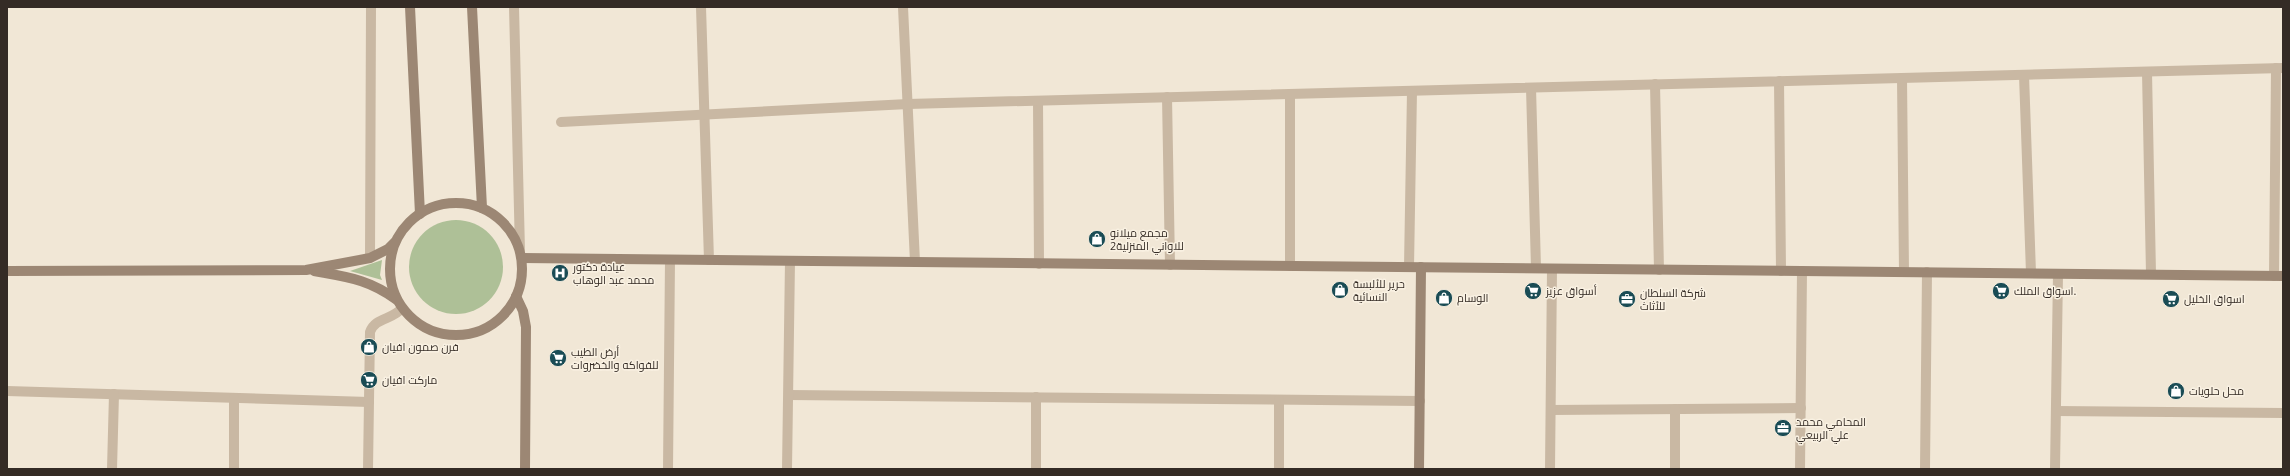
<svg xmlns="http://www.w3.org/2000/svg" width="2290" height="476" font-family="'Open Sans',Cairo,sans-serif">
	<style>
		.green { fill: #aec097 }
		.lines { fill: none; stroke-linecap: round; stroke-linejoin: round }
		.street { stroke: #c9b8a3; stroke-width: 10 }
		.secondary { stroke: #9c8774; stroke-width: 10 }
		.labels { text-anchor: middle; stroke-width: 3; stroke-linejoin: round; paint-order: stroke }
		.poi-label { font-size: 11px; fill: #342b25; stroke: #f9f1e2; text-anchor: start }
	</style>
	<rect width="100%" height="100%" fill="#f1e7d6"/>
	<g class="green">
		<circle cx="456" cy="267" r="47"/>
		<path d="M382 260 380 275 382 280 350 271Z"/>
	</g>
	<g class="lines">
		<g class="street">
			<path d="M514 7 520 251"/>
			<path d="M701 7 709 260"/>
			<path d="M903 7 915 262"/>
			<path d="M2147 72 2151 274"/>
			<path d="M2024 75 2031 273"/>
			<path d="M1902 78 1904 272"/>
			<path d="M1779 81 1781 271"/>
			<path d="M1655 84 1659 270"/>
			<path d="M1531 88 1536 268"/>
			<path d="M1290 94V266"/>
			<path d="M1167 97 1170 265"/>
			<path d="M1038 101 1039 264"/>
			<path d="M561 122 908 104 2283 68"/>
			<path d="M370 258 371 7"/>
			<path d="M1409 267 1412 91"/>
			<path d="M2274 276 2276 68"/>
			<path d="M7 391 369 402"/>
			<path d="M789 395 1420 401"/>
			<path d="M1279 400V469"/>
			<path d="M1551 410 1801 408"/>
			<path d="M2056 411 2283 413"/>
			<path d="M112 469 114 394"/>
			<path d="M234 469V398"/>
			<path d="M368 469 370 332C375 317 393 320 402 308"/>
			<path d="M668 469 670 260"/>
			<path d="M787 469 790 261"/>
			<path d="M1036 469V397"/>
			<path d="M1550 469 1552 269"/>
			<path d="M1675 469V409"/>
			<path d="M1800 469 1802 271"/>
			<path d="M1925 469 1927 272"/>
			<path d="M2055 469 2058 274"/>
		</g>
		<g class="secondary">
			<path d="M410 7 420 214"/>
			<path d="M472 7 482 208"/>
			<circle cx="456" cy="269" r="66"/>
			<path d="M522 258 2283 276"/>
			<path d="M7 271 306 270 370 258 388 249 395 242"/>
			<path d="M314 271C347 277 369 279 397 300"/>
			<path d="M516 296 523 311 526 327 525 469"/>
			<path d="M1419 469 1421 267"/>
		</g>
	</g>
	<defs>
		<symbol id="shop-disc" viewBox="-11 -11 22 22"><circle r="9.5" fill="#1a4c55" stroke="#f9f1e2"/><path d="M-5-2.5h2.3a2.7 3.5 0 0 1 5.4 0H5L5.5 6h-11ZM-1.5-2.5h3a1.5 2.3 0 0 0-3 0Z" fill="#fff"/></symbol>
		<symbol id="hospital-disc" viewBox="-11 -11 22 22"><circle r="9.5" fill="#1a4c55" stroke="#f9f1e2"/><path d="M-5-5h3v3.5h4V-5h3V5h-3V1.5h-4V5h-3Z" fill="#fff"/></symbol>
		<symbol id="supermarket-disc" viewBox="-11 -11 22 22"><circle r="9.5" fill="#1a4c55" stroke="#f9f1e2"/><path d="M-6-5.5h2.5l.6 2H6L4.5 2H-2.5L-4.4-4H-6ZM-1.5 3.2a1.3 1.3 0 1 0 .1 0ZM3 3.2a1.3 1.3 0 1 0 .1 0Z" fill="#fff"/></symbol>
		<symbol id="office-disc" viewBox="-11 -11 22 22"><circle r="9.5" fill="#1a4c55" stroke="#f9f1e2"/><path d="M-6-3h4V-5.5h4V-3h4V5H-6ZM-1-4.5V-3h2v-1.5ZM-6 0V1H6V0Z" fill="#fff"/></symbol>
	</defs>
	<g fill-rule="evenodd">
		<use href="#shop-disc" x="1087" y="229" width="20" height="20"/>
		<use href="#hospital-disc" x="550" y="263" width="20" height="20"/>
		<use href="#shop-disc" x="1330" y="280" width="20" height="20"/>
		<use href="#supermarket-disc" x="1523" y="281" width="20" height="20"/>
		<use href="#supermarket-disc" x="1991" y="281" width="20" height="20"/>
		<use href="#shop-disc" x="1434" y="288" width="20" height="20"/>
		<use href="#office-disc" x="1617" y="289" width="20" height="20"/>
		<use href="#supermarket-disc" x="2161" y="289" width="20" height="20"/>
		<use href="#shop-disc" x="359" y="337" width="20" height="20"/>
		<use href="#supermarket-disc" x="548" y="348" width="20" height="20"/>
		<use href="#supermarket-disc" x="359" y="370" width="20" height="20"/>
		<use href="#shop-disc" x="2166" y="381" width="20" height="20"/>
		<use href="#office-disc" x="1773" y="418" width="20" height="20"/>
	</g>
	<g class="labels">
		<g class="poi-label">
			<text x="1110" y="237">مجمع ميلانو<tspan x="1110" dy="13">للاواني المنزلية2</tspan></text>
			<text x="573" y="271">عيادة دكتور<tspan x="573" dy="13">محمد عبد الوهاب</tspan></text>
			<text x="1353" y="288">حرير للألبسة<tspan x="1353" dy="13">النسائية</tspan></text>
			<text x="1546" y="295">أسواق عزيز</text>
			<text x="2014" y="295">اسواق الملك.</text>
			<text x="1640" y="297">شركة السلطان<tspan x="1640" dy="13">للأثاث</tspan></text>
			<text x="1457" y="302">الوسام</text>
			<text x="2184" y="303">اسواق الخليل</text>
			<text x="382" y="351">فرن صمون افيان</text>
			<text x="571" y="356">أرض الطيب<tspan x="571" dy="13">للفواكه والخضروات</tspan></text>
			<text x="382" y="384">ماركت افيان</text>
			<text x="2189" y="395">محل حلويات</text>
			<text x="1796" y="426">المحامي محمد<tspan x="1796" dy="13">علي الربيعي</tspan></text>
		</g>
	</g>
	<rect width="2290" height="476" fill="none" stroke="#342b25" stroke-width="16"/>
</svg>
